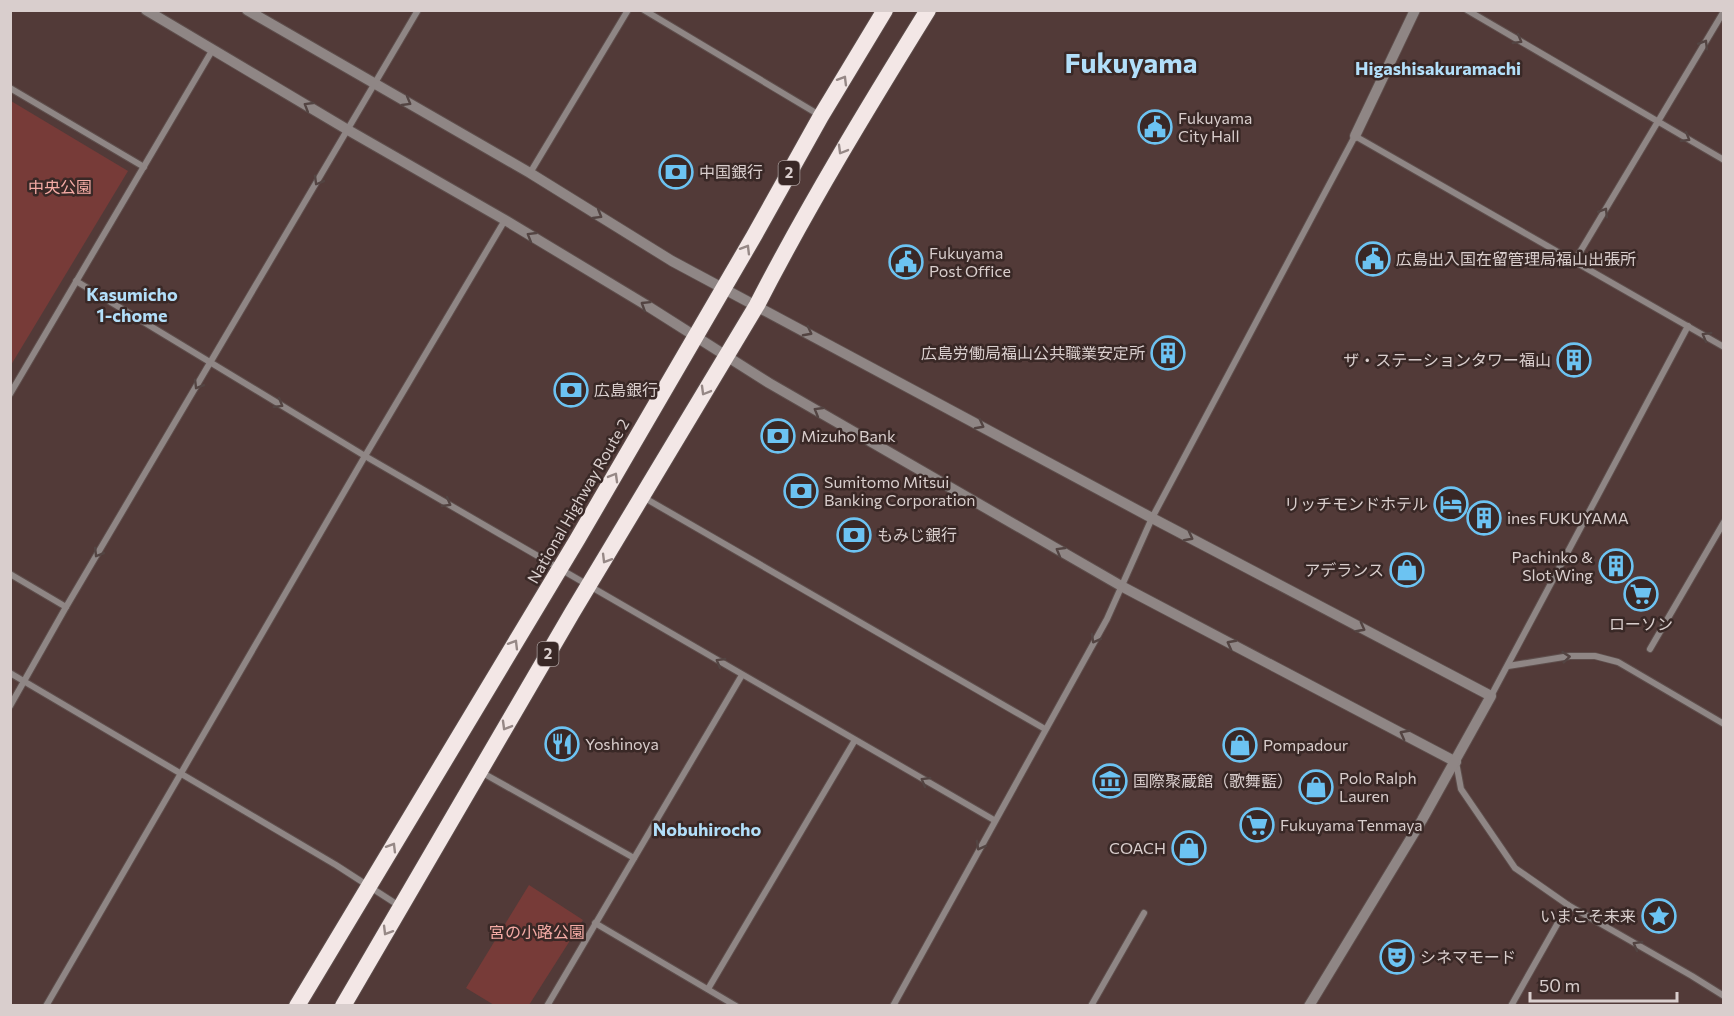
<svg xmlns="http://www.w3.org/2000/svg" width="1734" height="1016" font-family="Commissioner,'Noto Sans JP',sans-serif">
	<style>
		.built { fill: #523a38 }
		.park { fill: #773b38 }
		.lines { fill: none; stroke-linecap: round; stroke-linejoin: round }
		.minor-casing { stroke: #5e4e4c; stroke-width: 8 }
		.tertiary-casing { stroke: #5e4e4c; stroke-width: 12 }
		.trunk-casing { stroke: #5e4e4c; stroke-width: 18 }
		.minor { stroke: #8f8685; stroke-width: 6 }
		.tertiary { stroke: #8f8685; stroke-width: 10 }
		.trunk { stroke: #f3e7e6; stroke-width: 16 }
		.oneway { stroke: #534442 }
		.oneway2 { stroke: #968886 }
		.labels { text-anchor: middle; stroke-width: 5; stroke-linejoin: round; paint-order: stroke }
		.shield { fill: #392826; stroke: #a99c9b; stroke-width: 1.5 }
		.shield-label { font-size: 15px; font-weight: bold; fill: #d9cecd }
		.poi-label { font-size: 16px; fill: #d9cecd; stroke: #392826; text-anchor: start }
		.park-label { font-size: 16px; fill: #f4aba5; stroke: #392826 }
		.street-label { font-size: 16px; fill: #d9cecd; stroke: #392826 }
		.neighbourhood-label { font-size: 18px; font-weight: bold; fill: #b2dffa; stroke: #392826 }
		.town-label { font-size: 28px; font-weight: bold; fill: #b2dffa; stroke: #392826 }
	</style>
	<rect width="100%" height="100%" fill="#433230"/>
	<rect class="built" x="11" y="11" width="1712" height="994"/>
	<g class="park">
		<path d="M11 101 128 171 11 365Z"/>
		<path d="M529 885 583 920 529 1005H494L466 988Z"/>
	</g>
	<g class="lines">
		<defs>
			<g id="minor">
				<path d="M644 10 821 116"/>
				<path d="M1467 10 1724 160"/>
				<path d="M10 88 144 167"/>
				<path d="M530 173 628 10"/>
				<path d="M1574 262 1724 11"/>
				<path d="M76 281 365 456 994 820"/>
				<path d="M10 394 213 49"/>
				<path d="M643 497 1045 729"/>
				<path d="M10 574 66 607"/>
				<path d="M1650 649 1724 522"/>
				<path d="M1508 666 1570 656H1595L1618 662 1724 724"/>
				<path d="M10 673 336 865 401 907"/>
				<path d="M1491 696 1688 326"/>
				<path d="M10 706 66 607 418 10"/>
				<path d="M1456 762 1461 789 1515 868 1568 905 1692 976 1724 996"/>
				<path d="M481 772 634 858"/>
				<path d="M595 923 736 1006"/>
				<path d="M708 989 855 740"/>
				<path d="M46 1006 365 456 505 220"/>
				<path d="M547 1006 742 675"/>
				<path d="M893 1006 1107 619 1152 518 1355 136 1724 347"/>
				<path d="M1091 1006 1144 913"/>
				<path d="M1511 1006 1568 905"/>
			</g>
			<g id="tertiary">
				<path d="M146 10 348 130 505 220 646 305 769 383 1123 587 1456 762"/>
				<path d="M247 10 530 173 672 261 1152 518 1491 696 1422 820 1309 1006"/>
				<path d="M1355 136 1415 10"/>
			</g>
			<g id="trunk">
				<path d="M297 1006 577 540 754 236 821 116 885 10"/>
				<path d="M343 1006 572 613 757 305C809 204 868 107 928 10"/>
			</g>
		</defs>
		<use href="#minor" class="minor-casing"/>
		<use href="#tertiary" class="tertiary-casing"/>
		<use href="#trunk" class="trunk-casing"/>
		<use href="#minor" class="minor"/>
		<use href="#tertiary" class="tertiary"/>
		<use href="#trunk" class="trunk"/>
	</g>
	<defs><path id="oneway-chevron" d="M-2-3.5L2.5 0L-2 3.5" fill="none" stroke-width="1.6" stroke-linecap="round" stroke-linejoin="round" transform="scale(1.5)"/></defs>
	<g class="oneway">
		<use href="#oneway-chevron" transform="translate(1518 40) rotate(30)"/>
		<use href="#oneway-chevron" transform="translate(1704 44) rotate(-59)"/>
		<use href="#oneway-chevron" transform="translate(407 102) rotate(30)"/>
		<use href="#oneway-chevron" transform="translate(308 106) rotate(-149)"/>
		<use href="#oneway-chevron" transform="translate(1686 138) rotate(31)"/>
		<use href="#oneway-chevron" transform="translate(318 181) rotate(120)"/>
		<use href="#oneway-chevron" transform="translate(1604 212) rotate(-59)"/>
		<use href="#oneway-chevron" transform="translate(598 215) rotate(31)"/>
		<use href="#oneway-chevron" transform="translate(531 236) rotate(-149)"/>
		<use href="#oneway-chevron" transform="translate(645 305) rotate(-148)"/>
		<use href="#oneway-chevron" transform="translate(808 332) rotate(28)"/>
		<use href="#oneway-chevron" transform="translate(1706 336) rotate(-150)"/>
		<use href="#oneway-chevron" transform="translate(198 385) rotate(121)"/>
		<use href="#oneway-chevron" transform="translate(279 404) rotate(31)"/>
		<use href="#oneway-chevron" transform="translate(818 411) rotate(-150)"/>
		<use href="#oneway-chevron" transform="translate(980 425) rotate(28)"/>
		<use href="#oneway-chevron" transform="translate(447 503) rotate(30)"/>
		<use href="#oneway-chevron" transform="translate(1189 537) rotate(28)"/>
		<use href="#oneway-chevron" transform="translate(1060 551) rotate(-150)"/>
		<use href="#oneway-chevron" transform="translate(98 553) rotate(121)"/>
		<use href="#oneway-chevron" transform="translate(1361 628) rotate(28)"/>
		<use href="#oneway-chevron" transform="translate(1095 639) rotate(119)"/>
		<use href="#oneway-chevron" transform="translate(1231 644) rotate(-152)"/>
		<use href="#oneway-chevron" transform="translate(1566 657) rotate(-6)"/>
		<use href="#oneway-chevron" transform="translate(720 662) rotate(-150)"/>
		<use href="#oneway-chevron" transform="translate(1404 734) rotate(-152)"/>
		<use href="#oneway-chevron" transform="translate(925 781) rotate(-150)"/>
		<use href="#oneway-chevron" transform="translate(980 846) rotate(119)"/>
		<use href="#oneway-chevron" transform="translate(1637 945) rotate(-150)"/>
	</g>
	<g class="oneway2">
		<use href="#oneway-chevron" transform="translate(843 80) rotate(-59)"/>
		<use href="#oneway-chevron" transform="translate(842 150) rotate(120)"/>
		<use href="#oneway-chevron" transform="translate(746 249) rotate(-59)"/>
		<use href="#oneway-chevron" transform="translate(705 391) rotate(120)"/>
		<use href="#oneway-chevron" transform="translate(614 477) rotate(-60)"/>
		<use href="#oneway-chevron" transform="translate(606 559) rotate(121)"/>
		<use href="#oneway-chevron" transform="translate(514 644) rotate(-59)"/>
		<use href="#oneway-chevron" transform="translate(506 726) rotate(120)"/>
		<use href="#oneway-chevron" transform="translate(392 847) rotate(-59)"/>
		<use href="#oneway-chevron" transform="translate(387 931) rotate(121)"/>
	</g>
	<defs>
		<symbol id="civic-ring" viewBox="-11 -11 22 22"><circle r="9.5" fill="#392826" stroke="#6cc3f2" stroke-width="1.5"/><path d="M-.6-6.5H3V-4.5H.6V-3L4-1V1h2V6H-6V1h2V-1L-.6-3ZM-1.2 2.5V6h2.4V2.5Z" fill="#6cc3f2"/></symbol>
		<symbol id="bank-ring" viewBox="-11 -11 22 22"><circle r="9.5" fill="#392826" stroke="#6cc3f2" stroke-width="1.5"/><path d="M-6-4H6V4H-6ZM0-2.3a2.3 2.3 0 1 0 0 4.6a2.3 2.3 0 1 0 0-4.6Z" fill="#6cc3f2"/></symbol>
		<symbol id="building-ring" viewBox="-11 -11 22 22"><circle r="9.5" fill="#392826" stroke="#6cc3f2" stroke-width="1.5"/><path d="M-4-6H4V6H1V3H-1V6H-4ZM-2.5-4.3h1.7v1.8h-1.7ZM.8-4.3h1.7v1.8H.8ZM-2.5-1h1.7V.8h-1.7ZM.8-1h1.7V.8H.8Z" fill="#6cc3f2"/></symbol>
		<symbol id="hotel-ring" viewBox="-11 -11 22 22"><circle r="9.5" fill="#392826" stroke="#6cc3f2" stroke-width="1.5"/><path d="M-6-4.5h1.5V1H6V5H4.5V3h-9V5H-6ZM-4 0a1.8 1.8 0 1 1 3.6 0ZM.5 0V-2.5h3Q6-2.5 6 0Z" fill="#6cc3f2"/></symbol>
		<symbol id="shop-ring" viewBox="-11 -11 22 22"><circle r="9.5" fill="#392826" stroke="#6cc3f2" stroke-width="1.5"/><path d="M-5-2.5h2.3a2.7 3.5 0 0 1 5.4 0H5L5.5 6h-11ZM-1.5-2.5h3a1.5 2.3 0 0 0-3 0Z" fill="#6cc3f2"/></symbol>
		<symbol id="supermarket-ring" viewBox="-11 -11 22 22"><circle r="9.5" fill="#392826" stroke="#6cc3f2" stroke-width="1.5"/><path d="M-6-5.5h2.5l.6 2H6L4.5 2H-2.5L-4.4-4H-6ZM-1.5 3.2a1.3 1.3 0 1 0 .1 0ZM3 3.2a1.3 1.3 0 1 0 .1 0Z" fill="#6cc3f2"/></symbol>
		<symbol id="restaurant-ring" viewBox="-11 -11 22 22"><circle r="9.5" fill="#392826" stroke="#6cc3f2" stroke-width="1.5"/><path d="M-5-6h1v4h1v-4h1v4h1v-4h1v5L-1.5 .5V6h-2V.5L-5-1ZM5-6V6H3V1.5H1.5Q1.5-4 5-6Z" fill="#6cc3f2"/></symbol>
		<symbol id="museum-ring" viewBox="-11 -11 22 22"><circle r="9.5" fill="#392826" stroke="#6cc3f2" stroke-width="1.5"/><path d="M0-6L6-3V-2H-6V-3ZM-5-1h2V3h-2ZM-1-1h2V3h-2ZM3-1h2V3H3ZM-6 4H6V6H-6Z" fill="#6cc3f2"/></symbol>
		<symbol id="sight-ring" viewBox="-11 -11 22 22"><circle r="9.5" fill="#392826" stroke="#6cc3f2" stroke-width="1.5"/><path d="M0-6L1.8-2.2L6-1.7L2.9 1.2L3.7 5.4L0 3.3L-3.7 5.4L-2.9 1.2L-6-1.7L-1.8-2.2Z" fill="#6cc3f2"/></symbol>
		<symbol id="theatre-ring" viewBox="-11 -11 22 22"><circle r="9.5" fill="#392826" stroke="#6cc3f2" stroke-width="1.5"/><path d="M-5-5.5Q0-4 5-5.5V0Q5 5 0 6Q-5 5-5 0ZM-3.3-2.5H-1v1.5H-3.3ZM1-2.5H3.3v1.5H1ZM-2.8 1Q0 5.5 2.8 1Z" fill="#6cc3f2"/></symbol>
	</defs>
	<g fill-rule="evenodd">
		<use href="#civic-ring" x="1136" y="108" width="38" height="38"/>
		<use href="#bank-ring" x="657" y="153" width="38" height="38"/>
		<use href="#civic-ring" x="1354" y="240" width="38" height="38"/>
		<use href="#civic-ring" x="887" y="243" width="38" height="38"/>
		<use href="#building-ring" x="1149" y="334" width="38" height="38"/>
		<use href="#building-ring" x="1555" y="341" width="38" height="38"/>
		<use href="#bank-ring" x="552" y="371" width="38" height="38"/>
		<use href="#bank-ring" x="759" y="417" width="38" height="38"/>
		<use href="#bank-ring" x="782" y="472" width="38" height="38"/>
		<use href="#hotel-ring" x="1432" y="485" width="38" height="38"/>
		<use href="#building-ring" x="1465" y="499" width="38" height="38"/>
		<use href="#bank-ring" x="835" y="516" width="38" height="38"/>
		<use href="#building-ring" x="1597" y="547" width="38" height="38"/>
		<use href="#shop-ring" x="1388" y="551" width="38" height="38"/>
		<use href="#supermarket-ring" x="1622" y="575" width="38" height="38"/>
		<use href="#restaurant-ring" x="543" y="725" width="38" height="38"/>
		<use href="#shop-ring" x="1221" y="726" width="38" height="38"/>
		<use href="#museum-ring" x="1091" y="762" width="38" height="38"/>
		<use href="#shop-ring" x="1297" y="768" width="38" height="38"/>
		<use href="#supermarket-ring" x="1238" y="806" width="38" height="38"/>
		<use href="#shop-ring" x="1170" y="829" width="38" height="38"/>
		<use href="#sight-ring" x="1640" y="897" width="38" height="38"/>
		<use href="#theatre-ring" x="1378" y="938" width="38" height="38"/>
	</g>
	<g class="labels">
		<g class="shield">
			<rect x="778.5" y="161" width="21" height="24" rx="4.5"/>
			<rect x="537.5" y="642" width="21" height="24" rx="4.5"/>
		</g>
		<g class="shield-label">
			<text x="789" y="178">2</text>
			<text x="548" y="659">2</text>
		</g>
		<g class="poi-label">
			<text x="1178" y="124">Fukuyama<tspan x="1178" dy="18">City Hall</tspan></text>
			<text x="699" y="178">中国銀行</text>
			<text x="929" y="259">Fukuyama<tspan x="929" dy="18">Post Office</tspan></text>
			<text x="1396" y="265">広島出入国在留管理局福山出張所</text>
			<text x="1145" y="359" text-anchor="end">広島労働局福山公共職業安定所</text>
			<text x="1551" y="366" text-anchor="end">ザ・ステーションタワー福山</text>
			<text x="594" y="396">広島銀行</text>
			<text x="801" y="442">Mizuho Bank</text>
			<text x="824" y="488">Sumitomo Mitsui<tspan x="824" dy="18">Banking Corporation</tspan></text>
			<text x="1428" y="510" text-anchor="end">リッチモンドホテル</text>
			<text x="1507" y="524">ines FUKUYAMA</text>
			<text x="877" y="541">もみじ銀行</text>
			<text x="1593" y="563" text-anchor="end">Pachinko &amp;<tspan x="1593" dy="18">Slot Wing</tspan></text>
			<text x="1384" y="576" text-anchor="end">アデランス</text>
			<text x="1641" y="630" text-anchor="middle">ローソン</text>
			<text x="585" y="750">Yoshinoya</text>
			<text x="1263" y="751">Pompadour</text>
			<text x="1339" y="784">Polo Ralph<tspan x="1339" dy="18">Lauren</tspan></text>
			<text x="1133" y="787">国際聚蔵館（歌舞藍）</text>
			<text x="1280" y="831">Fukuyama Tenmaya</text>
			<text x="1166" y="854" text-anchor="end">COACH</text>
			<text x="1636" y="922" text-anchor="end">いまこそ未来</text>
			<text x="1420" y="963">シネマモード</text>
		</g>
		<g class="park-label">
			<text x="60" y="193">中央公園</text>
			<text x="537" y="938">宮の小路公園</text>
		</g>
		<g class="street-label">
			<text transform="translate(578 501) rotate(-60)" y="6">National Highway Route 2</text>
		</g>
		<g class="neighbourhood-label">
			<text x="1438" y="75">Higashisakuramachi</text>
			<text x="132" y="301">Kasumicho<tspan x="132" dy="21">1-chome</tspan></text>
			<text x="707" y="836">Nobuhirocho</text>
		</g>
		<g class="town-label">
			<text x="1131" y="73">Fukuyama</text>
		</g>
	</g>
	<rect width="1734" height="1016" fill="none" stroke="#d9cecd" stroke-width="24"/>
	<path d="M1530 992v9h147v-9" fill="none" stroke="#d9cecd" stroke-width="3"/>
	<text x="1539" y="992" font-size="18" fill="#d9cecd" stroke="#392826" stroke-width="4.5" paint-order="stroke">50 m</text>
</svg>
